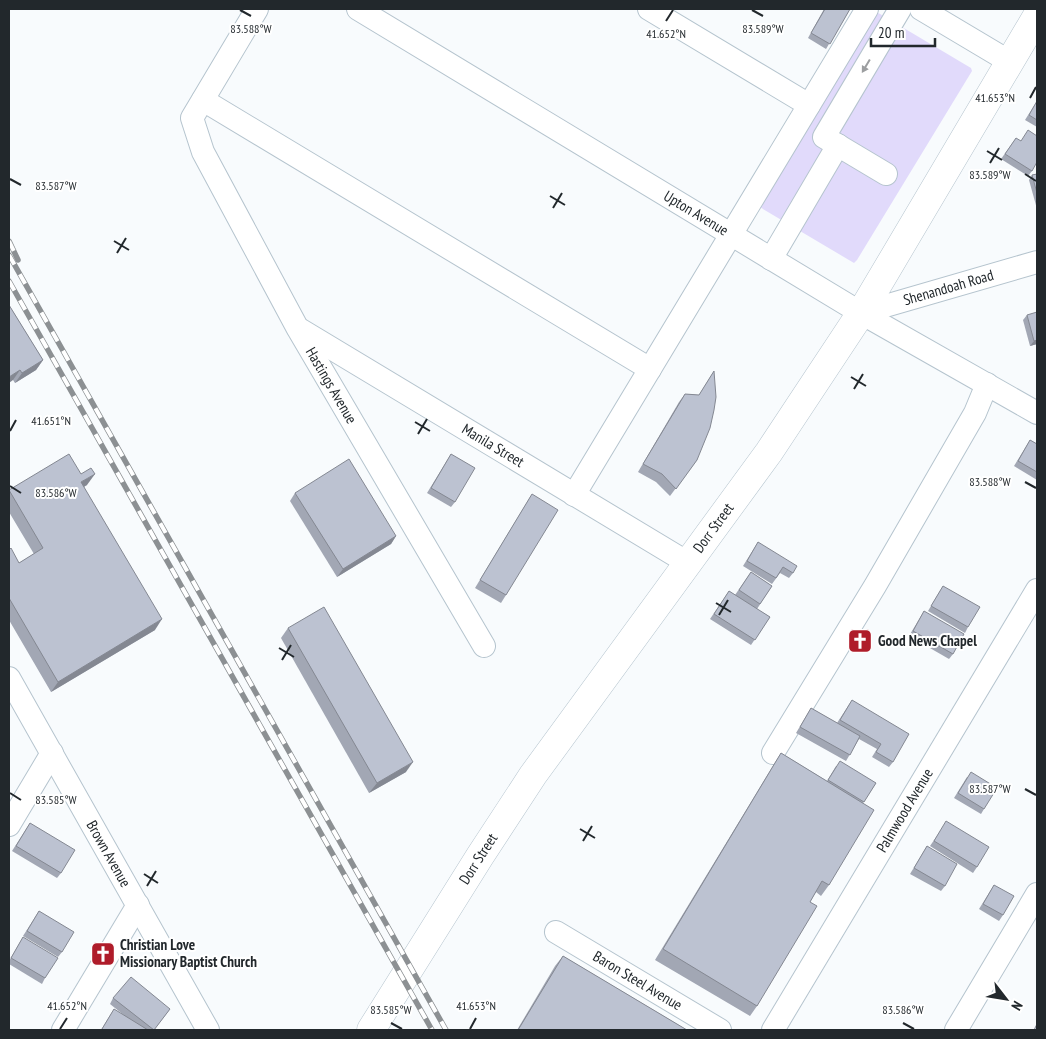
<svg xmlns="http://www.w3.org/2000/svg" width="1046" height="1039" font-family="'PT Sans Narrow',sans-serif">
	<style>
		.green { fill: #e1dafb }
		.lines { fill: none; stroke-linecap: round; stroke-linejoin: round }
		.minor-casing { stroke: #b5c4ce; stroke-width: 24 }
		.major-casing { stroke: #b5c4ce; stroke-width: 29 }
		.minor { stroke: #fff; stroke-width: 22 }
		.major { stroke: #fff; stroke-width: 28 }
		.rail-casing { stroke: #8c9093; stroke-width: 5.5 }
		.rail { stroke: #fff; stroke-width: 4; stroke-dasharray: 11; stroke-linecap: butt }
		.wall { fill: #a2a7b4 }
		.shaded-wall { fill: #848892 }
		.building { fill: #bcc2d1; stroke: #848892 }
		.oneway { fill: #9c9ea0 }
		.ticks { fill: none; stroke: #22282c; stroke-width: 2 }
		.labels { text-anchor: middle; stroke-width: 4; stroke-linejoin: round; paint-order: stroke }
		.street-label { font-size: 15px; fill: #22282c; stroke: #fff }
		.poi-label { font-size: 15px; font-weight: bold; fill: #22282c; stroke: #fff; text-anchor: start }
		.ticks-label { font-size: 12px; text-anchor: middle; fill: #22282c; stroke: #fff; stroke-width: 4; stroke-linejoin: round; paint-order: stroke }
	</style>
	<rect width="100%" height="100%" fill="#f8fbfd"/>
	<path class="green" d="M875 11 971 68 972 71 857 260 854 263 758 206Z"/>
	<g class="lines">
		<defs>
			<g id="minor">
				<path id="s1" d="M257 9 192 118 203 152 298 329 484 646"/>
				<path id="s2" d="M358 9 861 313 1037 413"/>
				<path d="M649 9 809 105"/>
				<path d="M921 9 1010 62"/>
				<path d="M203 100 650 369"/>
				<path d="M886 174 824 137 900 9"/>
				<path d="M771 259 838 145"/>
				<path id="s3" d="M861 313 1037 262"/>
				<path id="s4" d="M301 330 688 563"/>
				<path d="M574 495 867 9"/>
				<path id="s5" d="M9 678 208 1030"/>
				<path d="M773 753 875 586 975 413 987 384"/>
				<path d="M9 825 52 753"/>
				<path id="s6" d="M556 932 720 1030"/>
				<path d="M63 1030 138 905"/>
				<path id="s7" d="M773 1030 1037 590"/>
				<path d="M956 1030 1037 894"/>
			</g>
			<g id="major">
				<path id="s8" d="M371 1030 480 856 533 775 769 452 861 313 1037 16"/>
			</g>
		</defs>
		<use href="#minor" class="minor-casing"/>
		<use href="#major" class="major-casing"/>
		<use href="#minor" class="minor"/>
		<use href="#major" class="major"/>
		<defs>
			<g id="rail">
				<path d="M9 241 18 260"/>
				<path d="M9 255 446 1030"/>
				<path d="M9 281 432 1030"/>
			</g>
		</defs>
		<use href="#rail" class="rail-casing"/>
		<use href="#rail" class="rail"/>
	</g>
	<g class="wall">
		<path d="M824 9H850L826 49 808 38Z"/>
		<path d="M1037 101V127L1025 120Z"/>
		<path d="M1016 138 1032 171 1028 176 1001 159Z"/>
		<path d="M1037 174V209L1029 180 1032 175Z"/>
		<path d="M9 305 43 360 36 370 15 383 13 380Z"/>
		<path d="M1027 315 1037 344 1030 346 1023 320Z"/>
		<path d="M714 371 697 460 670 496 656 482 638 472 679 402 685 394 699 395Z"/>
		<path d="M1030 440 1037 444V480L1014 466Z"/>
		<path d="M451 454 455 502 451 507 427 493Z"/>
		<path d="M87 485 84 487 155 630 51 692 9 620V550L19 563 34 554 9 512V491Z"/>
		<path d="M295 493 396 536 391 544 337 577 290 501Z"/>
		<path d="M532 494 506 595 501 603 475 588Z"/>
		<path d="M758 542 793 573 789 578 780 573 772 584 743 566Z"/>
		<path d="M751 572 772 586 757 609 770 617 751 645 710 619 729 591 735 595Z"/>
		<path d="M943 586 968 627 965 633 928 611Z"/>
		<path d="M924 611 953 654 949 659 909 636Z"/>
		<path d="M288 628 406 772 369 793 281 638Z"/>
		<path d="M852 700 893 762 889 767 872 757 877 749 859 739 846 761 796 733 811 708 837 723Z"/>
		<path d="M781 753 827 781 836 766 876 783 863 803 829 885 821 896 816 892 810 902 757 1006 750 1016 655 960 774 764Z"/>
		<path d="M967 777 984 809 981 814 954 798Z"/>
		<path d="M30 823 61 873 57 878 12 851Z"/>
		<path d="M943 827 977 867 973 873 930 846Z"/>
		<path d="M927 846 945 886 941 891 910 874Z"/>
		<path d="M994 885 1003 915 999 921 979 909Z"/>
		<path d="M39 911 62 952 58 957 23 936Z"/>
		<path d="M23 937 45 978 42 984 9 964V961Z"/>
		<path d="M563 956 687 1030H517L555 966Z"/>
		<path d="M113 998 170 1009 154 1030H101L114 1009 125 1016 110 1004Z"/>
	</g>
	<g class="shaded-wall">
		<path d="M1037 340V344L1030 346 1034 341Z"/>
		<path d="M43 360 36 370 15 383 22 373Z"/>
		<path d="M20 370 13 380 9 383V377Z"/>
		<path d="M95 474 87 485 74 492 81 482Z"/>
		<path d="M396 536 391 544 337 577 343 569Z"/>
		<path d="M162 619 155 630 51 692 58 682Z"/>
		<path d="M413 762 406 772 369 793 377 783Z"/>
	</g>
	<g class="building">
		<path d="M825 9H850L830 44 811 33Z"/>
		<path d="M1037 101V120L1029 115Z"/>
		<path d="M1028 130 1037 136V162L1032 171 1005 154 1016 138 1021 141Z"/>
		<path d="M1037 174V193L1032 175Z"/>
		<path d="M9 305 43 360 22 373 20 370 9 377Z"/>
		<path d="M1037 312V340L1034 341 1027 315Z"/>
		<path d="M714 371 716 397 714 410 710 428 697 460 676 489 662 474 643 464 685 394 699 395Z"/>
		<path d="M1030 440 1037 444V472L1018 461Z"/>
		<path d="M69 454 81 474 91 468 95 474 81 482 162 619 58 682 9 598V550L11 548 19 563 43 548 9 490Z"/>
		<path d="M451 454 475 468 455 502 431 488Z"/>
		<path d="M349 459 396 536 343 569 295 493Z"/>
		<path d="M532 494 558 510 506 595 480 580Z"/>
		<path d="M758 542 797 566 793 573 783 567 776 578 747 561Z"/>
		<path d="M751 572 772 586 760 604 739 590Z"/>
		<path d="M943 586 980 607 968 627 931 606Z"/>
		<path d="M729 591 770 617 755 640 714 614Z"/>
		<path d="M324 607 413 762 377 783 288 628Z"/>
		<path d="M924 611 964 634 953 654 913 631Z"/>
		<path d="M852 700 909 734 893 762 876 752 881 744 840 720Z"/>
		<path d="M811 708 860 736 850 755 800 727Z"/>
		<path d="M781 753 874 810 829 885 822 881 810 902 817 906 757 1006 663 949Z"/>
		<path d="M840 761 876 783 864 802 828 780Z"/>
		<path d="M971 772 997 788 984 809 958 793Z"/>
		<path d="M946 821 989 847 977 867 934 841Z"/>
		<path d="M30 823 75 850 61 873 16 846Z"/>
		<path d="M927 846 957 864 945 886 914 868Z"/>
		<path d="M994 885 1014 896 1003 915 983 904Z"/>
		<path d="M39 911 74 932 62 952 27 931Z"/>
		<path d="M23 937 58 958 45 978 11 958Z"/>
		<path d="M563 956 687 1030H518Z"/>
		<path d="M131 977 170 1009 154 1030 113 998Z"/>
		<path d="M114 1009 148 1030H103L102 1029Z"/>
		<path d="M1037 1024V1030H1034Z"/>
	</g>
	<defs><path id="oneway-solid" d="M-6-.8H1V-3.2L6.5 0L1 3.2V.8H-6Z" transform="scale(1.25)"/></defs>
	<use class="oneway" href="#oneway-solid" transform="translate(866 66) rotate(121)"/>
	<path class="ticks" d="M240 10 251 16M752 10 763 16M666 21 673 10M1030 98 1036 87M987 151 1002 160M990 163 999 148M1025 174 1036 181M10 179 21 185M550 196 565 205M553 208 562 193M114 241 129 250M117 253 126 238M851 377 866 386M854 389 863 374M415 422 430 431M10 431 16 420M418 434 427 419M1025 482 1036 488M10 486 21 493M716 603 731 612M719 615 728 600M279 648 294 657M282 660 291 645M1025 789 1036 795M10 793 21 800M580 829 595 838M583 841 592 826M144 874 158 883M147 886 156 871M391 1023 402 1029M903 1023 914 1029M60 1029 67 1018M470 1029 476 1018"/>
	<defs>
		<symbol id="church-square" viewBox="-11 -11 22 22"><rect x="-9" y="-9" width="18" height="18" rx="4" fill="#af1c2a" stroke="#fff"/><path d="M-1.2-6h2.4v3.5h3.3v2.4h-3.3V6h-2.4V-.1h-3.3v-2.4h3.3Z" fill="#fff"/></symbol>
	</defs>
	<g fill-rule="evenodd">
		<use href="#church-square" x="846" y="627" width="28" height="28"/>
		<use href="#church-square" x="89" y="940" width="28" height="28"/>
	</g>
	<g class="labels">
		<g class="street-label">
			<text dy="5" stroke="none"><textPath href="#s2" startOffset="395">Upton Avenue</textPath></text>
			<text dy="5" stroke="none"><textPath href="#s3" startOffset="91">Shenandoah Road</textPath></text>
			<text dy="5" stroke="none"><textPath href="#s1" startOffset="429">Hastings Avenue</textPath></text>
			<text dy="5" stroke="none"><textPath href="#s4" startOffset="224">Manila Street</textPath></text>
			<text dy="5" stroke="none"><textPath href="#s8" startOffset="608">Dorr Street</textPath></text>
			<text dy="5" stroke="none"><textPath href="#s7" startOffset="256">Palmwood Avenue</textPath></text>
			<text dy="5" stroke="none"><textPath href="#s5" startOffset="202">Brown Avenue</textPath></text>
			<text dy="5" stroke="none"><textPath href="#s8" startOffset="202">Dorr Street</textPath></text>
			<text dy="5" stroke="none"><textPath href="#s6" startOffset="95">Baron Steel Avenue</textPath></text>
		</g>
		<g class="poi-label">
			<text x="878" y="646">Good News Chapel</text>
			<text x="120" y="950">Christian Love<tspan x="120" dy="17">Missionary Baptist Church</tspan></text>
		</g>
	</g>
	<g class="ticks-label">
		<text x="251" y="33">83.588°W</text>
		<text x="763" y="33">83.589°W</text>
		<text x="666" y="38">41.652°N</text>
		<text x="995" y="102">41.653°N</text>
		<text x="990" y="179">83.589°W</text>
		<text x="56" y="190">83.587°W</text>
		<text x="51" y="425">41.651°N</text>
		<text x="990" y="486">83.588°W</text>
		<text x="56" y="497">83.586°W</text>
		<text x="990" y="793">83.587°W</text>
		<text x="56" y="804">83.585°W</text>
		<text x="67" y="1010">41.652°N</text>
		<text x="476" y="1010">41.653°N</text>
		<text x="391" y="1014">83.585°W</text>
		<text x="903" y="1014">83.586°W</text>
	</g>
	<rect width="1046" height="1039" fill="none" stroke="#22282c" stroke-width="20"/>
	<g transform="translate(1006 999) rotate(121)" stroke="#ffffff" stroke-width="4" paint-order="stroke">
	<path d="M0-4L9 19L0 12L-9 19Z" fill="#22282c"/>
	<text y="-8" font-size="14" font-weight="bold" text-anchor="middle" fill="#22282c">N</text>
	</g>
	<path d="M871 38v8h64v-8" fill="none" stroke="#22282c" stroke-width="2.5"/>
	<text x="878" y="38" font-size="15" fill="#22282c" stroke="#ffffff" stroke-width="4" paint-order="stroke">20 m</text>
</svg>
